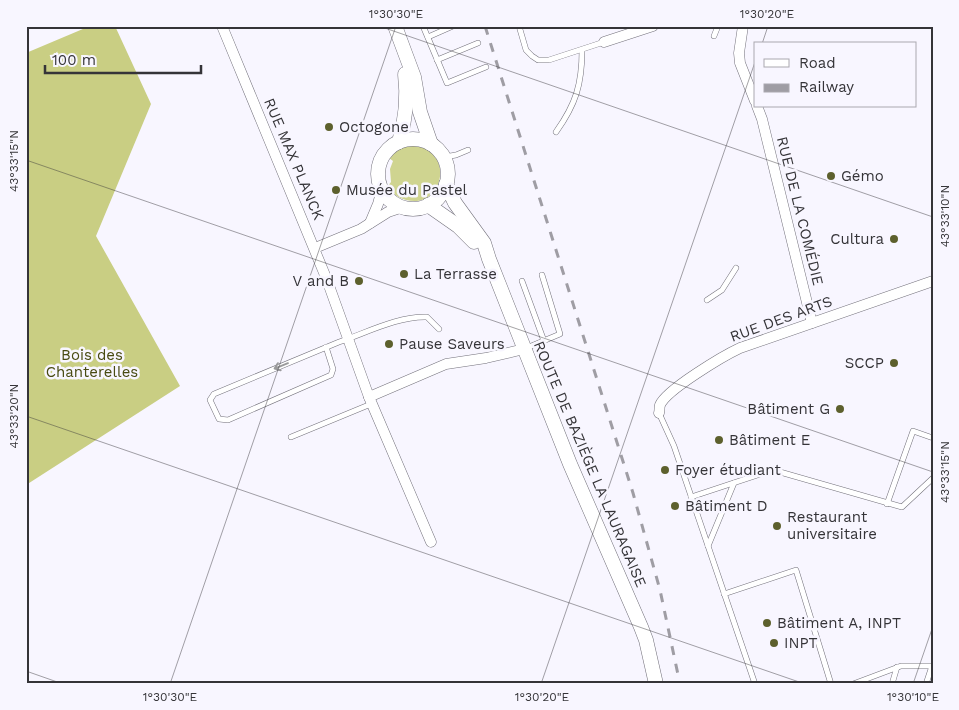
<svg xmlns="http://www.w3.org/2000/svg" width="959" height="710" font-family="'Work Sans',sans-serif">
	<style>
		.green { fill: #cfd490 }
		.forest { fill: #c9ce83 }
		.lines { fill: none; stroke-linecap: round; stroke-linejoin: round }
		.service-casing { stroke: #73717b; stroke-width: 6 }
		.minor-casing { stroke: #73717b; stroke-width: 11 }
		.secondary-casing { stroke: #73717b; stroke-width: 15 }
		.service { stroke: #fff; stroke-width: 5 }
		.minor { stroke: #fff; stroke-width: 10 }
		.secondary { stroke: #fff; stroke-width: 14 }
		.rail { stroke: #9f9da4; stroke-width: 3; stroke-dasharray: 9 9; stroke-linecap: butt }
		.oneway { stroke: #9a9a9c }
		.ticks { fill: none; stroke: #353438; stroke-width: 1; stroke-opacity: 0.45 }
		.poi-dot { fill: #5d602d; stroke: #f8f6ff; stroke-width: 2 }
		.labels { text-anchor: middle; stroke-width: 5; stroke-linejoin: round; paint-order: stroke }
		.poi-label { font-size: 15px; fill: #353438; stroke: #f8f6ff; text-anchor: start }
		.street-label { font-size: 15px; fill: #353438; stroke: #f8f6ff }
		.park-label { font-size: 15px; fill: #484a11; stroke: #f8f6ff }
		.neatline { fill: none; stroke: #353438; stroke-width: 2 }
		.ticks-label { font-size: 12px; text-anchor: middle; fill: #353438 }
	</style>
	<rect width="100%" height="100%" fill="#f8f6ff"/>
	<path class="green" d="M409 145C456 145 446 210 406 200 398 198 392 193 388 186L391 182 390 169 393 161 389 158 396 151Z"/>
	<path class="forest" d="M90 26H115L151 104 96 236 180 386 26 485V53Z"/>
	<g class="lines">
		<defs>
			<g id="service">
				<path d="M423 26 447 83 486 67"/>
				<path d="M519 26 526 50 532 56 538 60H549L604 42"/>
				<path d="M714 36 718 26"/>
				<path d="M428 37 453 26"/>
				<path d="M437 60 478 43"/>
				<path d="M556 132C576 104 582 84 582 50"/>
				<path d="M444 157 456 155 468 150"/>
				<path d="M522 281 544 341"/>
				<path d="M707 300 722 290 736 268"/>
				<path d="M326 347 333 369 331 375 228 420 219 419 210 400 214 394 339 342C366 333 398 316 427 317L439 329"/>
				<path d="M524 349 560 334 542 275"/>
				<path d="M659 413 674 446 755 684"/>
				<path d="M291 437 371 404"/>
				<path d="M691 497 773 470 902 507 933 478"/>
				<path d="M887 504 913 431 933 438"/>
				<path d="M708 546 734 483"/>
				<path d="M724 594 796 570 831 684"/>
				<path d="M853 684 901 666H933"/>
				<path d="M892 684 897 667"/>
				<path d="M926 684 932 666"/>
			</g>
			<g id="minor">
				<path d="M222 26 327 280 369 397 431 542"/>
				<path d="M743 26 739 53 740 63 755 101"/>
				<path d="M604 42 653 26"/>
				<path d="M757 106 762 119 812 323"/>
				<path d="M370 223 378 204 382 189"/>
				<path d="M315 248 361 229 388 212 403 207"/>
				<path d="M369 397 446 364 486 358 524 349"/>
				<path d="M659 413C660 410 659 408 660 405 666 390 723 356 740 348L933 281"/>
			</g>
			<g id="secondary">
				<path d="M395 26 414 77 420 112 431 144"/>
				<circle cx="413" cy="174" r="35"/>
				<path d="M399 142C406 119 408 98 405 74"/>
				<path d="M446 184 455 203 484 243 489 259 570 464 641 627 646 640 656 684"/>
				<path d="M428 205 458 226 474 242"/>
			</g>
		</defs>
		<use href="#service" class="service-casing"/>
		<use href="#minor" class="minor-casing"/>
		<use href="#secondary" class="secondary-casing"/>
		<use href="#service" class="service"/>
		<use href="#minor" class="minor"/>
		<use href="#secondary" class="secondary"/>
		<path class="rail" d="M485 26 633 493 660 590 680 684"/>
	</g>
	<defs><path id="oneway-shaft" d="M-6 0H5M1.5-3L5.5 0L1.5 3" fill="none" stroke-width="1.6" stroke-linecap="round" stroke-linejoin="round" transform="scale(1.25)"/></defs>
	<use class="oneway" href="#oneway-shaft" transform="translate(281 366) rotate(158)"/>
	<path class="ticks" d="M379 26 933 217M762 44 768 26M26 160 933 472M26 416 805 684M26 671 63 684M170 684 396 26M541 684 755 62M913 684 933 626"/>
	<g class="poi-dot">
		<circle cx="329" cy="127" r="5"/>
		<circle cx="831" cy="176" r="5"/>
		<circle cx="336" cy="190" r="5"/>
		<circle cx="894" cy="239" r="5"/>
		<circle cx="404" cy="274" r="5"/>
		<circle cx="359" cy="281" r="5"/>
		<circle cx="389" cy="344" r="5"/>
		<circle cx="894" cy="363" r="5"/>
		<circle cx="840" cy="409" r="5"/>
		<circle cx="719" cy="440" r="5"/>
		<circle cx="665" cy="470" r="5"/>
		<circle cx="675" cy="506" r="5"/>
		<circle cx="777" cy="526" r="5"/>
		<circle cx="767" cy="623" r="5"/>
		<circle cx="774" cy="643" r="5"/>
	</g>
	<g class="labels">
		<g class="poi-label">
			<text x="339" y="132">Octogone</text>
			<text x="841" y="181">Gémo</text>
			<text x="346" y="195">Musée du Pastel</text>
			<text x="884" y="244" text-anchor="end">Cultura</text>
			<text x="414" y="279">La Terrasse</text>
			<text x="349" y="286" text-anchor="end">V and B</text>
			<text x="399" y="349">Pause Saveurs</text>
			<text x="884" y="368" text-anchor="end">SCCP</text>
			<text x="830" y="414" text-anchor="end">Bâtiment G</text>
			<text x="729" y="445">Bâtiment E</text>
			<text x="675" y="475">Foyer étudiant</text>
			<text x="685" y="511">Bâtiment D</text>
			<text x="787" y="522">Restaurant<tspan x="787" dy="17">universitaire</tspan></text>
			<text x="777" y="628">Bâtiment A, INPT</text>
			<text x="784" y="648">INPT</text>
		</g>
		<g class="street-label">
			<text transform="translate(294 159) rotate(67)" y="5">RUE MAX PLANCK</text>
			<text transform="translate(800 211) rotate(76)" y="5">RUE DE LA COMÉDIE</text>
			<text transform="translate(781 319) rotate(-20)" y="5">RUE DES ARTS</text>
			<text transform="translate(590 464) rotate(67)" y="5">ROUTE DE BAZIÈGE LA LAURAGAISE</text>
		</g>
		<g class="park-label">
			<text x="92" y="360">Bois des<tspan x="92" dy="17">Chanterelles</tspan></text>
		</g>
	</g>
	<rect width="959" height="710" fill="none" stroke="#f8f6ff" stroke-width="55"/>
	<rect x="754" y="42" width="162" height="65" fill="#f8f6ff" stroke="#aaa8af"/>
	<rect x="764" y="59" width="25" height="8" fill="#ffffff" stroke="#aaa8af"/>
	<text x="799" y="68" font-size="15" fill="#353438">Road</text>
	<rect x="764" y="84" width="25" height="8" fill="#9f9da4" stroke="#aaa8af"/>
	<text x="799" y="92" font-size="15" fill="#353438">Railway</text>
	<path d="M45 65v8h156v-8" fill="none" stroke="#353438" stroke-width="2.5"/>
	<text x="52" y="65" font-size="15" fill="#353438" stroke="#f8f6ff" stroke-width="4" paint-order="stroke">100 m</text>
	<rect x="28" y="28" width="904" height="654" class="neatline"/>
	<g class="ticks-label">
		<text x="396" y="18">1°30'30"E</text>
		<text x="767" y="18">1°30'20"E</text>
		<text transform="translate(14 161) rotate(-90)" y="4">43°33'15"N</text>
		<text transform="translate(945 216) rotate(-90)" y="4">43°33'10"N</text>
		<text transform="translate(14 416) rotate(-90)" y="4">43°33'20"N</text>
		<text transform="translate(945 472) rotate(-90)" y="4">43°33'15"N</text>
		<text x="170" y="701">1°30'30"E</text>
		<text x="542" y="701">1°30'20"E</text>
		<text x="913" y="701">1°30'10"E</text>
	</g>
</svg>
